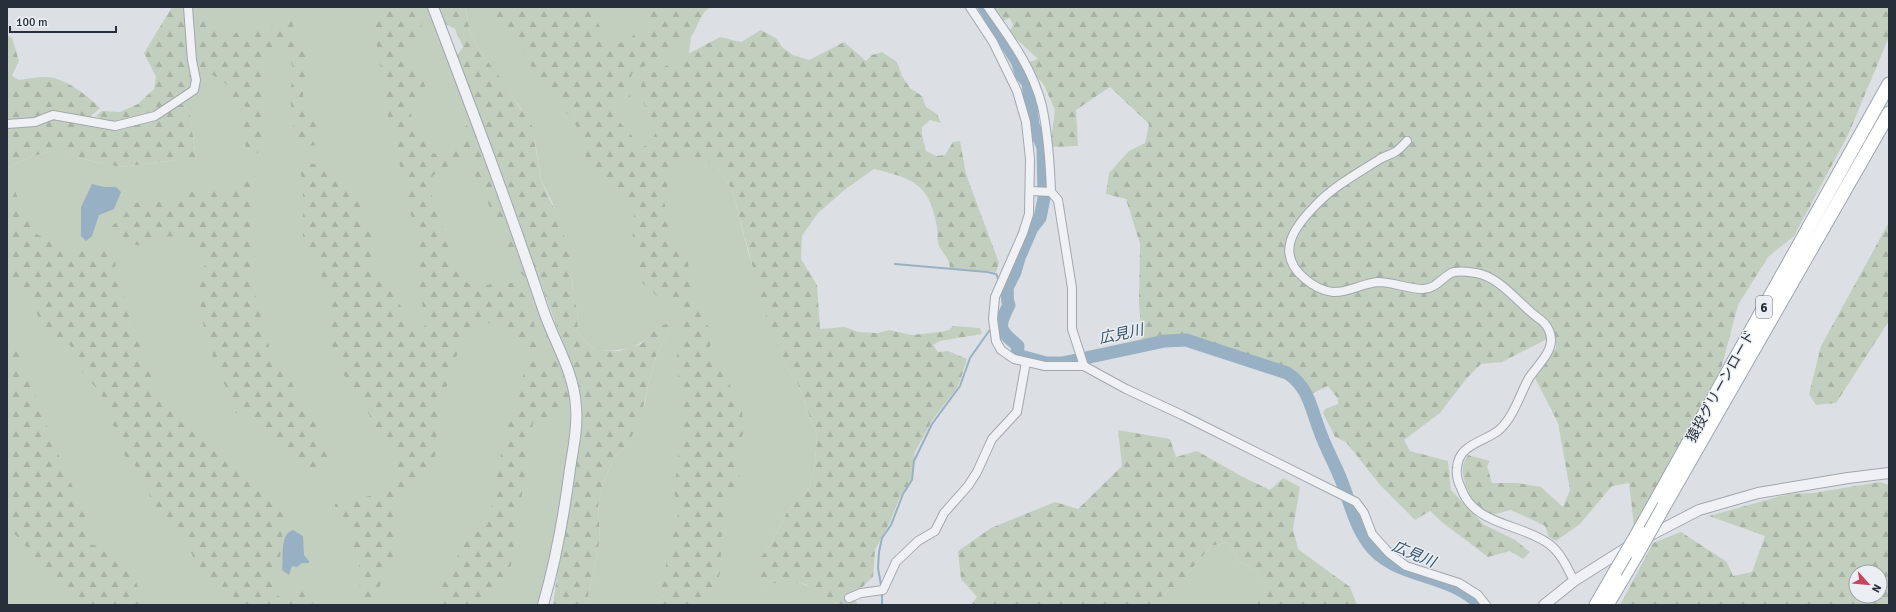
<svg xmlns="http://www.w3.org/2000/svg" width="1896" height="612" font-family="Signika,'Noto Sans JP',sans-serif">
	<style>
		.green { fill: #c3cfbe }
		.forest { fill: url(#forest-firs); fill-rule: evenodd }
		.water { fill: #98b0c4 }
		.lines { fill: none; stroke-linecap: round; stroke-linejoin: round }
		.stream { stroke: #98b0c4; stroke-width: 2 }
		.river { stroke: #98b0c4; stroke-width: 13 }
		.minor-casing { stroke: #a2a7af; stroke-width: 10 }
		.tertiary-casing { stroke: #a2a7af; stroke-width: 12 }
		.primary-casing { stroke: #9ca5b0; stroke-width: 15 }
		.minor { stroke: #eff1f4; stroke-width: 8 }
		.tertiary { stroke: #eff1f4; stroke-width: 10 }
		.primary { stroke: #fff; stroke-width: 13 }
		.primary-bridge-casing { stroke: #9ca5b0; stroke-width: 15; stroke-linecap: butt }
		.primary-bridge { stroke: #fff; stroke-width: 13 }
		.labels { text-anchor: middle; stroke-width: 3; stroke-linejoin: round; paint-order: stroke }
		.shield { fill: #ebeff3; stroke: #626972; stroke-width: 1 }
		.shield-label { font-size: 13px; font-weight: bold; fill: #272f3b }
		.street-label { font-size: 14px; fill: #272f3b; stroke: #ebeff3 }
		.water-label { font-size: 15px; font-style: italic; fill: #33506c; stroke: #ebeff3 }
	</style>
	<defs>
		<pattern id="forest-firs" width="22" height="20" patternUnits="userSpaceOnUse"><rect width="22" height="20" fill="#c3cfbe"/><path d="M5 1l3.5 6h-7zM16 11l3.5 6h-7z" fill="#a8b2a4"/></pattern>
	</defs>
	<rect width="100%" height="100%" fill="#dce0e5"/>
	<g class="green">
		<path d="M191 7H429L475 133 506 209 569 388 572 457 540 605H7V168L30 157 52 151H68L78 158 120 167 178 160H196L190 113 182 104 193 94Z"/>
		<path d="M465 7H651V18L691 37 689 53 718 168 732 190 749 255 785 364 797 382 817 436 815 463 809 489 788 510 771 544 762 556 763 592C766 589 769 585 772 583 794 572 821 593 839 605H586L597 556 600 536 598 506 603 483 613 460 626 446 644 406 649 381 656 356 669 331 659 326C641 349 624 351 596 351L578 334 577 308 572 296 573 275 552 202 541 180 535 141 520 107 482 54 470 32Z"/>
		<path d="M1228 542 1241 563 1256 571 1277 605H1159L1162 596 1182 580 1211 546Z"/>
	</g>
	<g class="forest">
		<path d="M172 7H187L194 80 190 89 158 110 121 121 108 123 96 116 102 111 120 112 138 104 154 89 156 77 144 53Z"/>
		<path d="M198 7H206L211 21 231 36 242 29 265 31 284 18 286 13V7H291L293 27 305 54 306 71 303 95 305 106 318 130 322 143 307 147 294 141 293 116 289 93 295 73 285 46 280 48 277 54 268 61 263 68 264 91 262 106 264 124 261 151 255 155 247 152 241 127 245 113 253 118 256 111 233 101 232 88 198 65 193 34Z"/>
		<path d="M382 7H428L419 31 408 51 410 62 423 80 427 92 420 103 411 112C411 127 425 137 431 153L445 155 449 143 463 136 466 125 475 133 506 209 531 284 520 272 467 158 438 171 427 182 440 218 455 269 474 290 493 283H514L529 301 539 346 532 349 509 327 492 322 477 327 463 336 438 413 435 459 429 473 418 484 405 493 396 510C405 546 385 573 371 605H359L363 596 358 581 360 556 355 550 350 548C347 539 351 532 349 522L335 516V504L374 495 393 481 397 468 394 456 376 429 367 410V400L353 387 340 370 332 345V318L324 281 316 263 313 251 303 242V182L297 160 313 164 323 163 338 171 362 203C358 227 369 227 376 245L372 252V262L384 277 393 283 397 300 417 334 425 326 416 252 415 224 409 210 392 128 384 105 388 91 382 74 380 63 382 57 376 44 375 29 378 17 383 19 388 13Z"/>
		<path d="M437 7H465L470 32 482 54 499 76 532 126 541 180 559 220 568 248 573 275 572 296 577 308 578 334 596 351H619L641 344 659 326 670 323 669 331 656 356 649 381 640 422 626 446 613 460 603 483 598 506 600 536 597 556 586 605H553L580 407 575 375 456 57 463 47 455 29 443 23Z"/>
		<path d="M489 7H590L600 27 602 42 616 45 644 30 651 18V7H712C700 11 698 28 691 37 680 52 651 64 634 70 628 80 629 90 631 102L618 92 612 104 613 115 632 136 638 149 650 144 656 132 639 92 645 75 654 72 720 37 741 42 761 30 776 38 782 47 793 55 809 60 844 42 866 61 872 55 882 52 897 62 902 76 910 88 922 96 926 107 937 114 941 123 930 120 922 127V135L926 151 936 156 945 155 953 142 960 141 966 174 999 263 996 272 950 268C949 256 941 253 938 243 937 238 938 233 937 228 930 183 913 179 874 169L847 188 818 213 802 236 801 259 817 285 820 329 845 327 858 332 878 333 889 330 912 335 940 332 949 330 953 326 980 328 982 334 940 341 933 345 938 352 948 351 967 359 960 381 955 391 933 419 915 452 911 480 900 497 889 524 875 550 873 577 859 590 855 600 858 605H839L805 584 787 580 772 584 763 592 757 589 754 575 762 556 771 544 788 510 809 489 815 463 817 436 797 382 785 364 768 323 732 190 718 168 703 158 684 156 669 178 664 201 671 236 688 256 689 278 696 303 711 332 710 348 714 358 731 387 742 412 743 432 737 457 740 479 727 504 722 533 720 573 713 594H706L705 605H653L664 580 670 534 677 520 678 513 675 498V480L678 466V450L684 420 680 413 682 395 676 366 678 347 684 324V310L672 303 660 299 636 277 639 262 632 250 634 214 628 202 610 181 587 164 582 133 562 107 548 94 519 46 495 25Z"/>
		<path d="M991 7H1889V37L1848 135 1794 236 1768 257 1738 305 1720 373 1634 526 1629 483 1612 486 1580 524 1556 541 1549 537 1545 526 1511 510C1504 511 1496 516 1489 513 1473 507 1461 482 1463 466 1463 463 1466 458 1468 455L1490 461 1487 466 1492 483H1518L1541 487 1563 507 1570 490 1558 423 1535 378 1556 348V339L1545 340 1502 362 1481 364 1467 378 1440 413 1404 440 1410 451 1448 461 1451 490 1483 524 1515 540 1530 552 1523 559 1510 551 1488 557 1443 523 1430 511 1415 520 1380 485 1346 442 1335 437 1323 413 1325 409 1338 404V399L1328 386 1309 395 1299 378 1288 372 1188 338H1173L1142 343 1139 302 1140 244 1126 199 1106 194 1109 173 1129 151 1145 143 1149 124 1110 87 1076 110 1078 146 1050 147 1055 110 1044 85 1037 77 1033 80 1027 63 1038 59 1009 32 1013 25 1010 18 1001 22Z"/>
		<path d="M7 35 12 38 19 61 12 76 19 80C27 79 36 77 44 77 63 76 87 95 100 108L91 116 102 128 121 129 163 115 182 104 190 113 196 160H178L120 167 78 158 68 151H52L30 157 7 168Z"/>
		<path d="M255 167V178L251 186 255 205 254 239 255 254 253 284 258 306 270 350 284 364 299 400 314 420 318 429 322 444 329 453 324 464 315 469V481L307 478 292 458 266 431 233 411 228 392 216 365 204 328 198 290 202 268 211 261C199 248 185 233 166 237 158 239 150 245 142 245 132 246 121 243 111 240L105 232 124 216 130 205 142 201 169 203 180 192 193 188 199 193 216 187H227L235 183 245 168Z"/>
		<path d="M7 173 33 232 69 252C89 249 99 243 116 258L115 274 122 282 124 290 123 301 133 322 139 342 149 366 155 391 177 418 203 441 229 459 258 484 284 511 279 571 272 593 287 600 295 586 308 583 313 605H243L196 563 185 540 176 531 168 528 151 502 145 476 125 456 101 393 81 371 70 345 57 344 7 270Z"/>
		<path d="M1889 222V321L1836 403 1816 405 1809 394 1821 346Z"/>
		<path d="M546 329C557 355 569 378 570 406L564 407 552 420 533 423 511 565 501 588 485 605H433L465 541 488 524 506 427 518 404 526 360 535 356 547 359Z"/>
		<path d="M7 335 23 363 52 440 89 524 87 544 105 547 125 565 137 584 139 605H78L53 584 31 552 7 526Z"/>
		<path d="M1118 430 1170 439 1176 457 1197 451 1243 477 1270 490 1283 478 1300 487 1293 529 1298 549 1350 587 1357 605H1257L1263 583 1256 571 1241 563 1228 542 1211 546 1182 580 1162 596 1159 605H971L977 597 961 579 958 551 991 528 1055 502 1078 509 1122 466Z"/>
		<path d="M1880 482 1889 485V605H1620L1653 543 1681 532 1727 562 1733 576 1752 572 1765 536 1709 516 1788 494 1813 493ZM1856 572H1880V596H1856Z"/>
	</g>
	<g class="water">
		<path d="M92 184 104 187H116L121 192 114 209 99 215 92 236 86 241 81 236V207Z"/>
		<path d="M293 530 303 536 304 555 309 561V563H302L297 567 293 566 291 568 289 575 282 570C284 559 279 534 293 530Z"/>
	</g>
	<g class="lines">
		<g class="stream">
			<path d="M895 264 987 272 996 274 999 280"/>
			<path d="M996 326 1001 323"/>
			<path d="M881 585 878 568 879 552 882 538 891 525 903 494 912 480 914 461 932 424 960 386 970 358 989 331 992 329"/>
			<path d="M882 593V604"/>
		</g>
		<path class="river" d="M984 7 1018 63 1021 74 1028 83 1033 125 1043 147 1044 198 1040 218 1032 228 1019 258 1015 272 1007 288C1008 295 1006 299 1009 305 997 328 999 330 1018 346L1017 355 1046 363H1062L1165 341 1186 340 1287 373C1308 386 1311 408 1319 429 1325 447 1335 464 1342 482 1350 503 1355 525 1368 543 1394 580 1450 572 1480 605"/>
		<defs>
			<g id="minor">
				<path d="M970 7 993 42 1017 91 1026 122 1030 159 1029 214 1023 233 995 297 993 319 996 341 1001 350 1014 359 1045 366H1084L1126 389 1182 415 1356 502 1364 513 1372 534 1389 553 1406 566 1459 583 1478 595 1486 605"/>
				<path d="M988 7C1010 38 1033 69 1042 106 1048 134 1050 163 1051 192"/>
				<path d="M7 124 35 122 53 115 115 126 155 116 194 90 196 80 192 60 188 7"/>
				<path d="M1407 141C1403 145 1399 150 1395 152 1390 155 1385 156 1380 159 1358 173 1334 186 1316 205 1294 227 1275 253 1304 278 1312 285 1322 291 1333 292 1348 293 1363 283 1378 282 1393 282 1408 289 1423 289 1435 289 1442 278 1451 273 1458 270 1469 272 1476 273 1499 277 1515 299 1532 313 1536 317 1542 320 1545 324 1548 327 1551 334 1551 339 1552 353 1536 367 1529 378 1519 396 1514 417 1498 431 1483 442 1458 445 1457 468 1456 475 1458 482 1461 488 1474 526 1521 523 1549 544 1561 553 1567 567 1574 581"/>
				<path d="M1031 191 1051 192 1058 200 1072 288V329L1084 366"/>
				<path d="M849 598 861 593 883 590 896 562 918 541 935 531 944 513 968 486 977 472 992 439 1017 412 1026 362"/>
			</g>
			<g id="tertiary">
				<path d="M433 7C471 107 509 207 543 309 554 342 574 371 576 407 578 427 573 449 570 469 564 515 556 560 543 605"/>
				<path d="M1647 537 1699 510 1758 493 1848 478 1889 473"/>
				<path d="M1544 605 1574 581 1631 545"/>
			</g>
			<g id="primary">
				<path d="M1664 506 1889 113"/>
				<path d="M1639 531 1889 84"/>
				<path d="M1596 605 1615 572"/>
				<path d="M1607 605 1637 554"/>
			</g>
		</defs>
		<use href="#minor" class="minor-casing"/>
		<use href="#tertiary" class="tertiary-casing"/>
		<use href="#primary" class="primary-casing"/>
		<use href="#minor" class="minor"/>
		<use href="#tertiary" class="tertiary"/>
		<use href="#primary" class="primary"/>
		<defs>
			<g id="primary-bridge">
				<path d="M1637 554 1664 506"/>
				<path d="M1615 572 1639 531"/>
			</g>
		</defs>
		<use href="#primary-bridge" class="primary-bridge-casing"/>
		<use href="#primary-bridge" class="primary-bridge"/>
	</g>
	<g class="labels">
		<rect class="shield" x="1756" y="296" width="16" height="22" rx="3"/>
		<g class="shield-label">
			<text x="1764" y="312">6</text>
		</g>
		<g class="street-label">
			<text transform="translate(1720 386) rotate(-61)" y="5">猿投グリーンロード</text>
		</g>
		<g class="water-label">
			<text transform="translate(1121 334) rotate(-12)" y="5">広見川</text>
			<text transform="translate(1414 554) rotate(23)" y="5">広見川</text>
		</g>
	</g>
	<rect width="1896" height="612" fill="none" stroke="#272f3b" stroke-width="16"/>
	<g transform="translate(1868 584) rotate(117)"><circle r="19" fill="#ebeff3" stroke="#9da2a9"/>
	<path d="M0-3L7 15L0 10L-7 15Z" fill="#c64660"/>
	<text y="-6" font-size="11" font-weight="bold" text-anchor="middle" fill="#272f3b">N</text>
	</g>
	<path d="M10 26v6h106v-6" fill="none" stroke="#272f3b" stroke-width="2"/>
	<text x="16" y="26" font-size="12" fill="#272f3b" stroke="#ebeff3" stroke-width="3" paint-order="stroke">100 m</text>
</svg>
